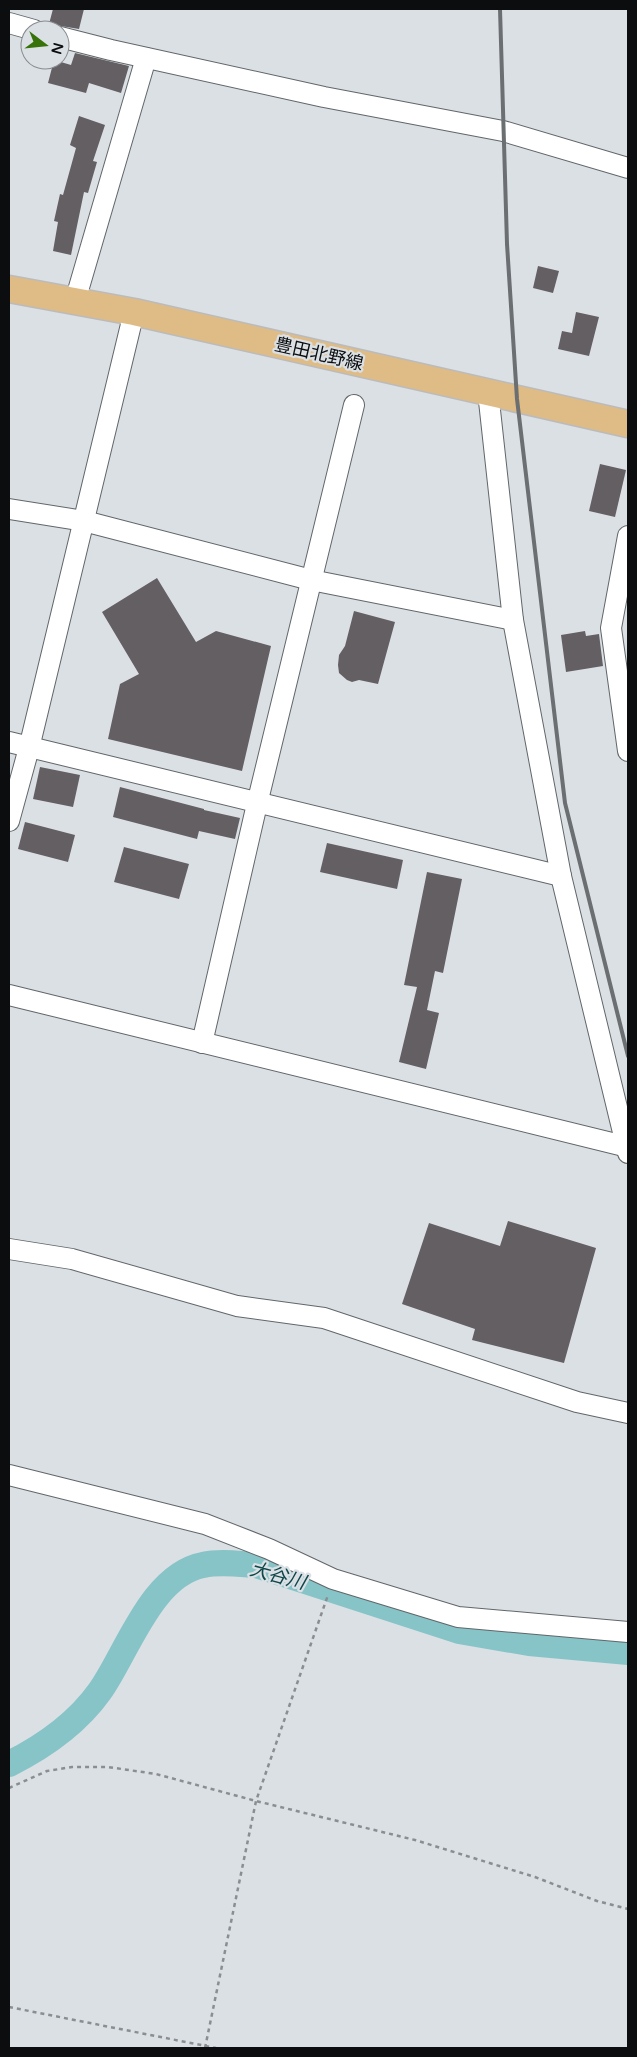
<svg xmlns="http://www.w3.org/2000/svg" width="637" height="2057" font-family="'Varela Round','Noto Sans JP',sans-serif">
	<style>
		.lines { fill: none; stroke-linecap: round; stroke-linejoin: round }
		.river { stroke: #87c4c7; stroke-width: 26 }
		.building { fill: #645f63 }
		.minor-casing { stroke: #616669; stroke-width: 22 }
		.major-casing { stroke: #bbbbbc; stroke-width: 29 }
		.path { stroke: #8a8e91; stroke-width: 2.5; stroke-dasharray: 4 4; stroke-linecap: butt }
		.minor { stroke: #fff; stroke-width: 20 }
		.major { stroke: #dfbc85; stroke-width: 26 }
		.rail { stroke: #6b6f72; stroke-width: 4 }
		.labels { text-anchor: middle; stroke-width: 4.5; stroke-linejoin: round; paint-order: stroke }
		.street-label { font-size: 18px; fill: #0b0d0e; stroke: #dbe0e5 }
		.water-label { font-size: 19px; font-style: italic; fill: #0e4749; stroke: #dbe0e5 }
	</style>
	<rect width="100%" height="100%" fill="#dbe0e5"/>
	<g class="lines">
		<path class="river" d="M9 1764C43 1747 78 1722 100 1691 127 1653 151 1575 203 1565 220 1561 239 1564 256 1565L459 1631 529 1643 628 1652"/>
	</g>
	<g class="building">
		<path d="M53 9H84L79 29 49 24Z"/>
		<path d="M75 53 129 66 121 93 89 83 86 93 48 83 54 60 71 65Z"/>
		<path d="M79 116 105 125 93 161 97 162 88 193 84 192 71 255 53 251 58 222 54 221 60 194 63 195 76 148 70 145Z"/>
		<path d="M538 266 559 271 553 293 533 288Z"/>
		<path d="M576 312 599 317 589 356 558 349 562 331 572 333Z"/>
		<path d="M600 464 626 470 615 517 589 511Z"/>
		<path d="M157 578 196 642 216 631 271 646 242 771 108 739 120 684 139 674 102 612Z"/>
		<path d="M354 611 395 622 378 684 359 680 352 682 347 680 339 673 338 665 339 655 345 646Z"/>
		<path d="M585 631 586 636 599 634 603 666 566 672 561 635Z"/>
		<path d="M40 767 80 775 73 807 33 799Z"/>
		<path d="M120 787 204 809V810L240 818 235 839 199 831 197 839 113 817Z"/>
		<path d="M25 822 75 835 68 862 18 849Z"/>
		<path d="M327 843 403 860 397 889 320 872Z"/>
		<path d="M124 847 189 864 179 899 114 882Z"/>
		<path d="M427 872 462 879 443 973 435 971 427 1010 439 1013 426 1069 399 1062 417 987 404 985Z"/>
		<path d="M508 1221 596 1248 564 1363 472 1340 475 1329 402 1304 429 1223 500 1246Z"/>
	</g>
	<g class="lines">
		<defs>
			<g id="minor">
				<path d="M9 23 34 30"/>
				<path d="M60 37 111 50 324 97 503 131 628 168"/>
				<path d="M75 301 146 58"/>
				<path d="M488 392 513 620 561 876 628 1153"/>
				<path d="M9 509 84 521 311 580 513 620"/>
				<path d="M628 536 611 628 628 751"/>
				<path d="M9 742 561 876"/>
				<path d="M9 821 29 748 134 312"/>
				<path d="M9 995 628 1147"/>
				<path d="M202 1043 257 804 354 405"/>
				<path d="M9 1249 72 1259 237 1306 324 1318 577 1402 628 1413"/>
				<path d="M9 1475 205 1524 269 1549 333 1579 458 1617 628 1632"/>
			</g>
			<path id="major" d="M9 289 134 312 628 424"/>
		</defs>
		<use href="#minor" class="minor-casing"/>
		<use href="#major" class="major-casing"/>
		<g class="path">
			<path d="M9 1788 47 1771 72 1767H108L156 1774 256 1801 415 1840 535 1877 597 1901 628 1909"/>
			<path d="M9 2007 216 2048"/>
			<path d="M205 2048 256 1801 328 1595"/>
		</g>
		<use href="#minor" class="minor"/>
		<use href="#major" class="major"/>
		<path class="rail" d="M500 9 507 244 517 399 565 803 628 1056"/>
	</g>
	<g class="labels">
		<g class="street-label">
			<text transform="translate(319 354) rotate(13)" y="6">豊田北野線</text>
		</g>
		<g class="water-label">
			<text transform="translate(278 1575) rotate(15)" y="7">大谷川</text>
		</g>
	</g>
	<rect width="637" height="2057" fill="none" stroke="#0b0d0e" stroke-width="20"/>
	<g transform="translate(45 45) rotate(106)"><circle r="24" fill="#dbe0e5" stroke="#888c8f"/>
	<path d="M0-4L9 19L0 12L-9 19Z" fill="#377308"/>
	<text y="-8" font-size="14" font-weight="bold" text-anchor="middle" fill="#0b0d0e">N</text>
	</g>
</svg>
